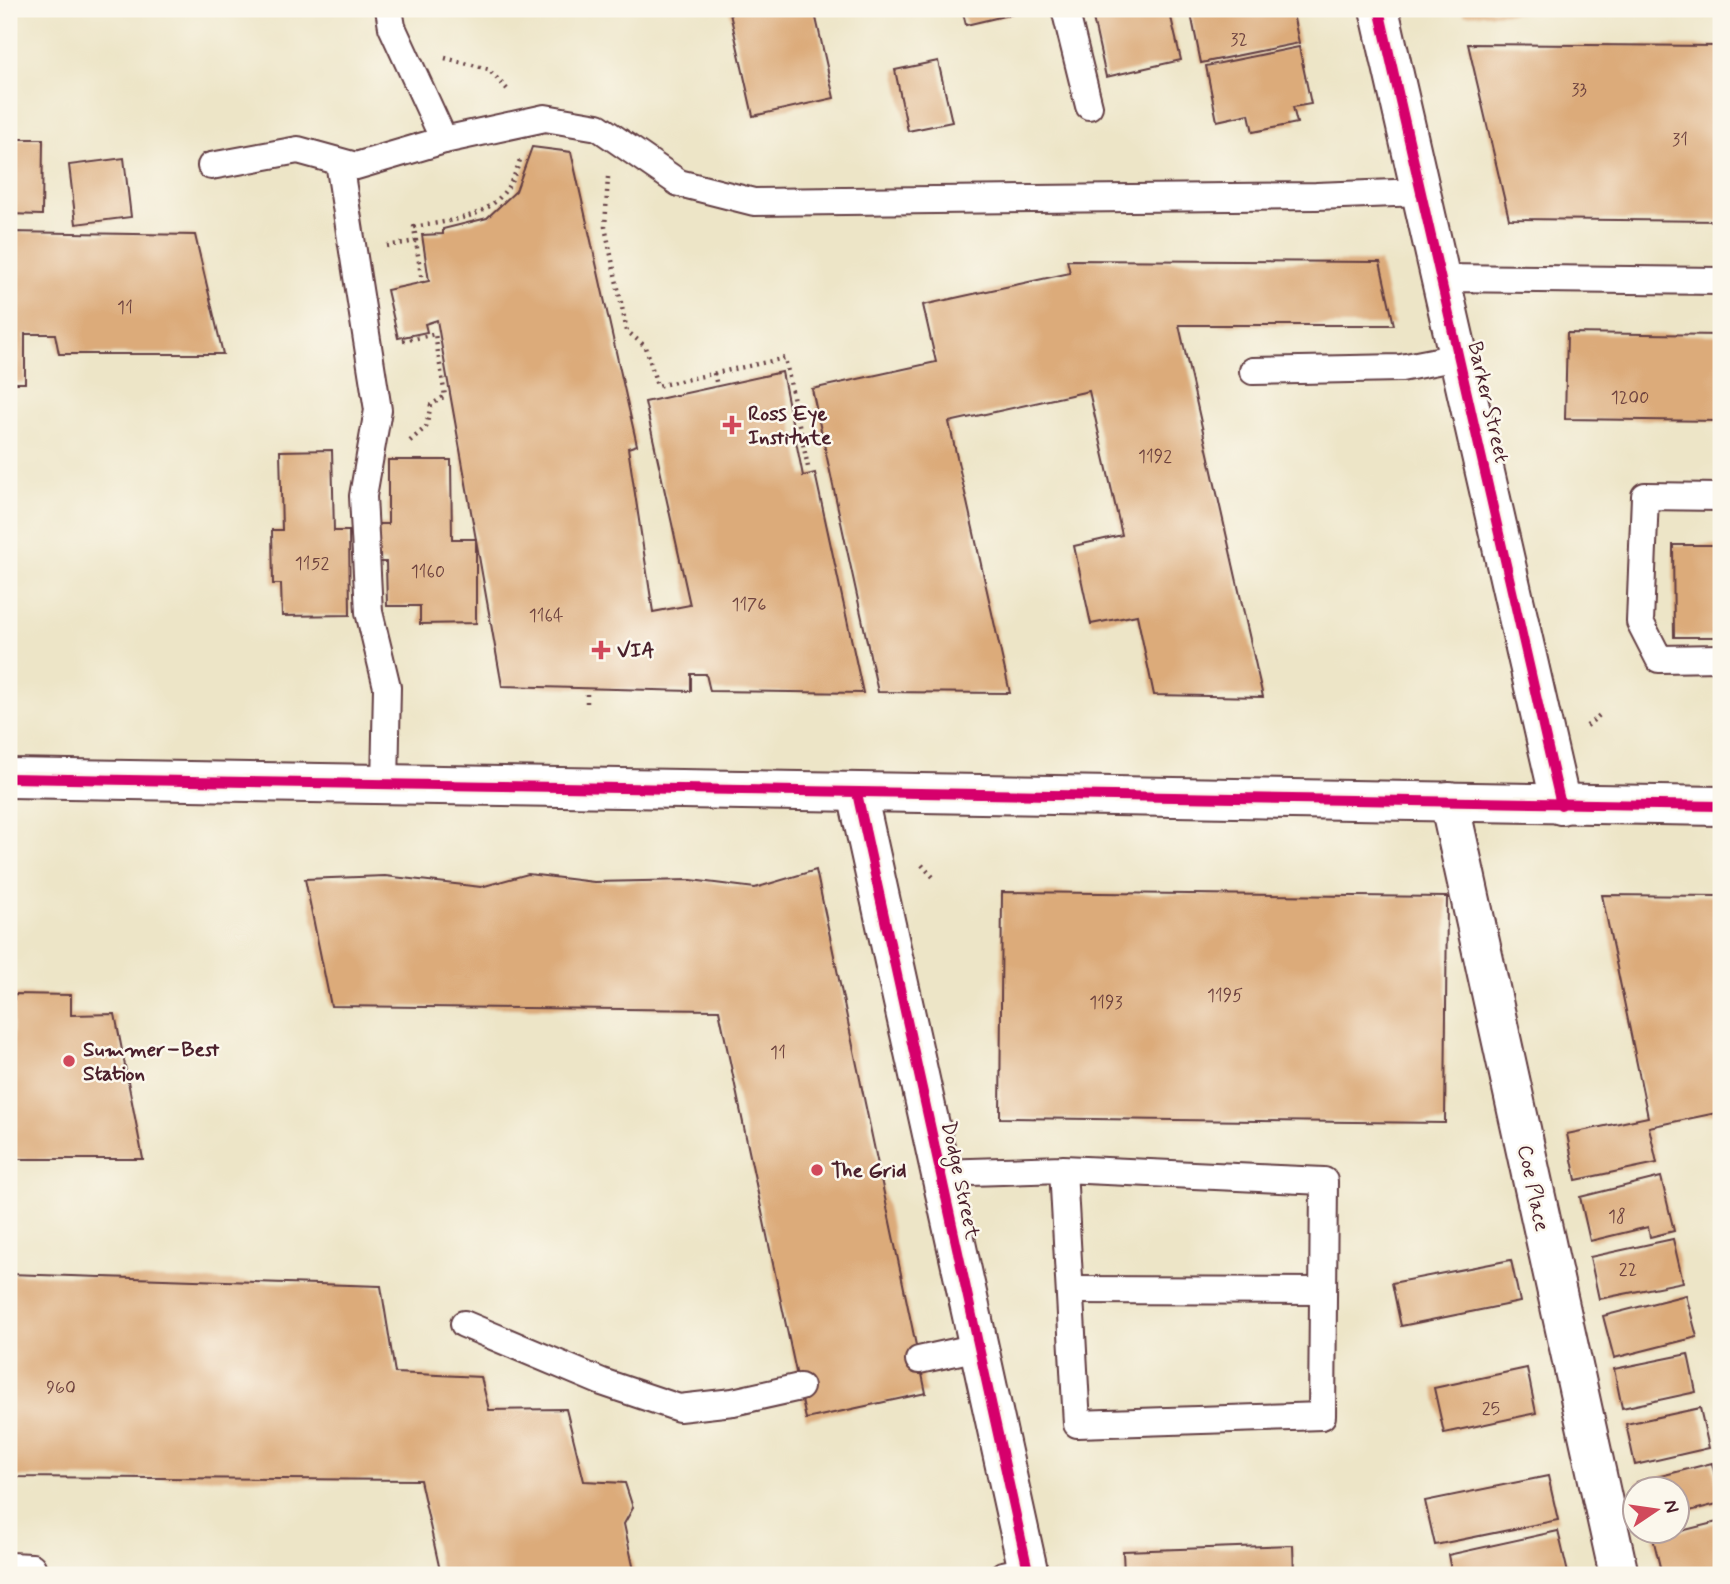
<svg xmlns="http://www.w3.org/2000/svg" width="1730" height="1584" font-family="Mynerve,sans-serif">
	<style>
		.building { fill: #dcab7a }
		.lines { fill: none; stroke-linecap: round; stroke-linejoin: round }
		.lane-casing { stroke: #623d42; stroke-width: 30 }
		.street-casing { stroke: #623d42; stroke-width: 42 }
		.primary-casing { stroke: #623d42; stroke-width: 42 }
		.path { stroke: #623d42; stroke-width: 4.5; stroke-dasharray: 2 5; stroke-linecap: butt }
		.lane { stroke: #fff; stroke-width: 26 }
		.street { stroke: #fff; stroke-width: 38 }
		.primary { stroke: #fff; stroke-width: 38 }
		.cycleway-casing { stroke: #fbf7ec; stroke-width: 15 }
		.cycleway { stroke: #d6006c; stroke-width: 10 }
		.poi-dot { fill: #d1495b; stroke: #fbf7ec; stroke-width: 2.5 }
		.labels { text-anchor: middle; stroke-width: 5; stroke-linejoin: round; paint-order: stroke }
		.number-label { font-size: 18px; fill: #6e423f }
		.street-label { font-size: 21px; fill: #4a1f2b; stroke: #fbf7ec }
		.poi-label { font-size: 21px; font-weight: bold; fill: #4a1f2b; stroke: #fbf7ec; text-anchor: start }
	</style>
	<rect width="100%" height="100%" fill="#fbf7ec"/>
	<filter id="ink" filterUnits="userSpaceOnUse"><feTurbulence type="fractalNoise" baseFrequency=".0143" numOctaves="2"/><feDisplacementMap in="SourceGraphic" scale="14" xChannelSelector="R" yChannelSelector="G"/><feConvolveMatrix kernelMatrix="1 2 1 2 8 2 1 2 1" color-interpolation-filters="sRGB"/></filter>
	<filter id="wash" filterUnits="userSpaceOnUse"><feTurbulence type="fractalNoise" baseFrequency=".00686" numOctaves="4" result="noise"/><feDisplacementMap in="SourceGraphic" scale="28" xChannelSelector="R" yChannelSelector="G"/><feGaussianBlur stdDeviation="1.57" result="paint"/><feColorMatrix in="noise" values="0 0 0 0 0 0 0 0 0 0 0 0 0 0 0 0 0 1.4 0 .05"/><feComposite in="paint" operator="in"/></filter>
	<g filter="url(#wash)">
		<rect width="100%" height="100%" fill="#ede5c7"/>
		<g id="blocks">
			<g class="building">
				<path d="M729 9H814L834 98 753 116Z"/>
				<path d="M962 9H1012L1013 14 966 25Z"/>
				<path d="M1091 9H1169L1181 60 1106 77Z"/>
				<path d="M1190 9H1292L1299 43 1201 63Z"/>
				<path d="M1463 9H1568V11L1464 15Z"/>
				<path d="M1468 44 1721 46V221L1509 219Z"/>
				<path d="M1299 47 1311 104 1293 107 1297 123 1253 132 1249 114 1217 121 1206 66Z"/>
				<path d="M938 61 952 122 908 131 895 70Z"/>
				<path d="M9 139H43L42 215 9 214Z"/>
				<path d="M532 147 571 152 637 445 628 448 653 612 690 605 645 402 782 372 803 476 815 473 863 693 710 691 706 674H691V691L502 686 437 320 425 324 427 332 398 338 387 290 429 281 422 235 443 234V229L487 218 516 191Z"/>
				<path d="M124 158 131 217 76 224 69 165Z"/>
				<path d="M9 232 195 235 223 354H59L55 334H25V383H9Z"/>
				<path d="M1067 260 1380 262 1394 325H1179L1263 697 1154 695 1137 615 1091 624 1074 546 1122 535 1089 391 949 422 1010 693 878 692 812 389 936 362 923 305 1070 273Z"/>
				<path d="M1567 333 1721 335V421L1565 419Z"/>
				<path d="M332 450 334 531H349L350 615 282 616 281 584H273L272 530H282L280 451Z"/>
				<path d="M388 460H451L452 539H476V623L420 624V606H387L386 562H377L378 524H388Z"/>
				<path d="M1673 545H1721V637H1674Z"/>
				<path d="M816 870 926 1393 806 1419 719 1010 331 1006 305 879 385 876 481 887 528 874 594 882 691 880 755 888Z"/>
				<path d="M1002 892 1447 897 1445 1123 1000 1118Z"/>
				<path d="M1602 895 1721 896V1112L1649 1127 1657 1163 1576 1180 1567 1134 1648 1117Z"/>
				<path d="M14 994 71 995V1015L115 1014 143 1159H9Z"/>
				<path d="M1661 1177 1674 1231 1650 1237 1648 1227 1590 1241 1580 1197Z"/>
				<path d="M1673 1239 1683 1282 1599 1299 1590 1257Z"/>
				<path d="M1511 1260 1520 1302 1401 1326 1392 1283Z"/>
				<path d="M9 1274 381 1286 395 1373 481 1377 489 1410 566 1409 584 1481 625 1483 633 1508 624 1524 635 1575H441L420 1480 9 1477Z"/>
				<path d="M1686 1295 1697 1337 1614 1358 1603 1316Z"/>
				<path d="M1688 1354 1696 1392 1622 1408 1614 1369Z"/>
				<path d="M1527 1368 1536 1413 1444 1433 1434 1388Z"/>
				<path d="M1700 1408 1709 1448 1635 1465 1626 1424Z"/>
				<path d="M1712 1463 1721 1503 1678 1514V1490H1639L1637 1482Z"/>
				<path d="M1548 1476 1558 1520 1435 1545 1425 1501Z"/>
				<path d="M1721 1521V1568L1690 1575H1662L1653 1538Z"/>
				<path d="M1558 1531 1568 1573 1452 1575 1448 1555Z"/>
				<path d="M1293 1545 1294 1575H1124L1123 1551Z"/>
			</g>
		</g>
	</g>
	<g filter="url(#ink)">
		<use href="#blocks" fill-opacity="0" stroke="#623d42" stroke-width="2"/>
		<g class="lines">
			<defs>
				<g id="lane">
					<path d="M1065 9 1089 106"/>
					<path d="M444 140 545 118 598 127 679 183 754 202 1316 196 1421 192"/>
					<path d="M339 162 378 410 363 496 369 612 387 687 385 785"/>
					<path d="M211 166 298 150 356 166 444 140 392 27 389 9"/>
					<path d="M1440 278 1721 281"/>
					<path d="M1253 371 1401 368 1458 357"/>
					<path d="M1721 497 1645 496 1640 622 1659 659 1721 658"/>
					<path d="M939 1173 1063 1169 1324 1181 1322 1416 1077 1424 1063 1169"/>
					<path d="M1070 1290 1323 1291"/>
					<path d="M464 1324 602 1382 679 1408 733 1402 800 1387"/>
					<path d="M919 1360 978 1347"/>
					<path d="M9 1566 32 1567V1575"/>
					<path d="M1003 1575 1028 1570"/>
				</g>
				<g id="street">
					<path d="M1379 9 1561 805"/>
					<path d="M857 793 1029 1575"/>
					<path d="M1449 801 1619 1575"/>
				</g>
				<path id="primary" d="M9 778 1721 806"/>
			</defs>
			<use href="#lane" class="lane-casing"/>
			<use href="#street" class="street-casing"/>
			<use href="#primary" class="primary-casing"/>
			<g class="path">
				<path d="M445 58 488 69 507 89"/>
				<path d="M608 177 605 227 627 331 646 347 657 386 785 358 808 467"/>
				<path d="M416 241 414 227C467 218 502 217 520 160"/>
				<path d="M387 246 416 241 422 283"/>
				<path d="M403 341 435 334 445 396 431 405 426 427 410 441"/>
				<path d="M714 373 717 386"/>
				<path d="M587 703V688"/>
				<path d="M1587 726 1602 713"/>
				<path d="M922 865 933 877"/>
			</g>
			<use href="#lane" class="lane"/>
			<use href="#street" class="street"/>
			<use href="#primary" class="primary"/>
			<defs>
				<g id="cycleway">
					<path d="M1379 9 1561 805"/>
					<path d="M9 778 1721 806"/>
					<path d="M857 793 1029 1575"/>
				</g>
			</defs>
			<use href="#cycleway" class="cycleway-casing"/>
			<use href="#cycleway" class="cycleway"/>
		</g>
	</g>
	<g class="poi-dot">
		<path d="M728.5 414.5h7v7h7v7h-7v7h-7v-7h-7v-7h7z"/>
		<path d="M597.5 639.5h7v7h7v7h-7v7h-7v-7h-7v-7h7z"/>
		<circle cx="69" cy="1061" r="7"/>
		<circle cx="817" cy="1170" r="7"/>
	</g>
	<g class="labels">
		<g class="number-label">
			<text x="1239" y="45">32</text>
			<text x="1579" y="95">33</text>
			<text x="1680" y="145">31</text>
			<text x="125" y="313">11</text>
			<text x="1630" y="403">1200</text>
			<text x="1155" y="462">1192</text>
			<text x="312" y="569">1152</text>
			<text x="428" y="577">1160</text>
			<text x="749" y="610">1176</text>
			<text x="546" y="621">1164</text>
			<text x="1225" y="1001">1195</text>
			<text x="1106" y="1008">1193</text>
			<text x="778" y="1058">11</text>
			<text x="1617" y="1222">18</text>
			<text x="1628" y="1275">22</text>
			<text x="61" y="1393">960</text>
			<text x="1491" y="1414">25</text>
		</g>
		<g class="street-label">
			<text transform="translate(1489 402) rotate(77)" y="7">Barker Street</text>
			<text transform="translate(961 1180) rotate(78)" y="7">Dodge Street</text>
			<text transform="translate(1534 1188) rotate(78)" y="7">Coe Place</text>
		</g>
		<g class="poi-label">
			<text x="748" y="420">Ross Eye<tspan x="748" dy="24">Institute</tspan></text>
			<text x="617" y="657">VIA</text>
			<text x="83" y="1056">Summer–Best<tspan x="83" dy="24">Station</tspan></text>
			<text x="831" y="1177">The Grid</text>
		</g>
	</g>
	<rect width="1730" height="1584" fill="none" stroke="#fbf7ec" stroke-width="35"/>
	<g transform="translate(1656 1510) rotate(77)"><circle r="33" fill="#fbf7ec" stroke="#b4a19f" stroke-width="2"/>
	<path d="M0-5L12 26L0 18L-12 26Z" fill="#d1495b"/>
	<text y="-10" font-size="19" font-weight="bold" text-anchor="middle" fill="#4a1f2b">N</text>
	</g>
</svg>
